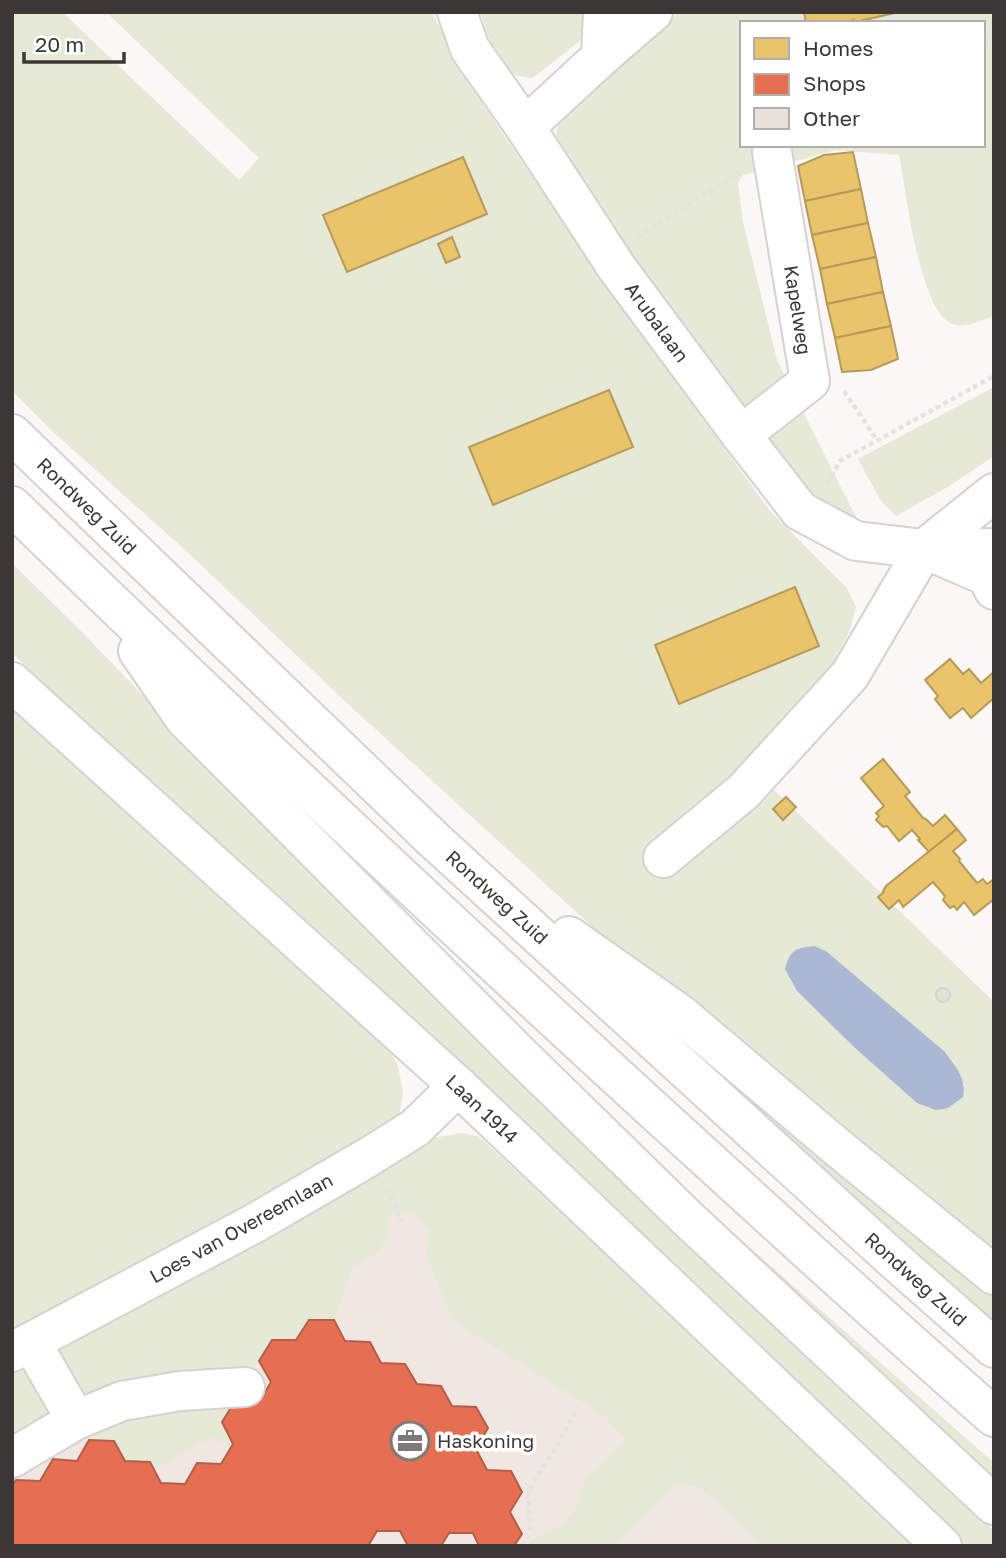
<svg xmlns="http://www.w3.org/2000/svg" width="1006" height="1558" font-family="'Golos Text',sans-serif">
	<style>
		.built { fill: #f1e7e2 }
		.green { fill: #e6e9d6; fill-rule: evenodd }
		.water { fill: #abb8d4 }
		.homes { fill: #e9c46a; stroke: #b59a5a; stroke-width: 2 }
		.shops { fill: #e76f51; stroke: #b45e49; stroke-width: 2 }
		.building { fill: #e8e0d9; stroke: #d7d4d2; stroke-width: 2 }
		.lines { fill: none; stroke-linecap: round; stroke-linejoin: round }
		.minor-casing { stroke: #d6d2d1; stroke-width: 42 }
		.major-casing { stroke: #d6d2d1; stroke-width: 42 }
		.path { stroke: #e5e3e2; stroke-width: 4.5; stroke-dasharray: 5 3.5; stroke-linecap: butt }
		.minor { stroke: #fefefe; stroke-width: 38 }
		.major { stroke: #fefefe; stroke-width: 38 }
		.labels { text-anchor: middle; stroke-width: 7; stroke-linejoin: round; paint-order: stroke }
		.street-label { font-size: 19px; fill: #3c3735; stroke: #fff }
		.poi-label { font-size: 19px; fill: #3c3735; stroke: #fff; text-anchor: start }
	</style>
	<rect width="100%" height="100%" fill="#fbf7f6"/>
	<path class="built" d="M411 1196 778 1546H12V1397Z"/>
	<g class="green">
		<path d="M12 12H62L239 180 259 158 106 12H432L462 73 592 265 770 511 847 588 856 607 849 633 832 665 747 765 660 876 766 791 770 786 994 1002V1261L631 962 348 704 183 548 51 430 12 391ZM826 951 944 1051 958 1071 965 1086 917 1103 855 1048 797 991Z"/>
		<path d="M480 12H616L533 78C524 77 513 76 506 70 496 63 485 25 480 12Z"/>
		<path d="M679 12H994V316C982 320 964 329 952 324 919 310 906 190 899 155L836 150 743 175 738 182 743 222 777 360 858 521 839 516 799 483 620 242 554 144 560 117 584 90ZM742 23H983V145H742Z"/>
		<path d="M994 387V456L946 488 896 516 881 501 858 459Z"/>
		<path d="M12 563 80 630 292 850 714 1265 994 1530V1546H961L12 653Z"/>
		<path d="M12 699 388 1047 398 1066 403 1092 399 1115 376 1139 293 1179 12 1338Z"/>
		<path d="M666 1027 994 1290V1323L844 1190Z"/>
		<path d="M461 1133 478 1136 926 1546H762L699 1487 675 1484 614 1546H527L530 1542 558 1527 577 1507 584 1481 626 1440 605 1417 453 1321 426 1255 429 1231C417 1215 413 1207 392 1212L388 1223V1236L379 1251 353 1267 334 1320H309L296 1340 259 1361 216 1376 144 1379 83 1395 58 1363 56 1343 424 1143 433 1138Z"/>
		<path d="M679 1185 994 1463V1488Z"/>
		<path d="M23 1361 50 1412 12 1434V1367Z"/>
		<path d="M263 1395 259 1402H235L233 1444 230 1449 223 1442 209 1438 154 1470 125 1461 114 1441 89 1440 85 1430 87 1426 235 1396Z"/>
	</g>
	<path class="water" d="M814 946 826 951 944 1051C955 1066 967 1078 963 1097L948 1108 936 1110 917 1103 855 1048 797 991 785 969C790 950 795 948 814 946Z"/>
	<g class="homes">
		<path d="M804 12H899L855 22 854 20 840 23H806Z"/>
		<path d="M853 152 861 189 805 201 798 166 824 155Z"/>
		<path d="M463 157 487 214 347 272 323 215Z"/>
		<path d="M861 189 868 223 812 235 805 201Z"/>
		<path d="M868 223 876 257 820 269 812 235Z"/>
		<path d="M452 237 460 257 446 263 438 244Z"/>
		<path d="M876 257 883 292 827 304 820 269Z"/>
		<path d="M883 292 891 326 835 338 827 304Z"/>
		<path d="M891 326 898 359 871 370 842 372 835 338Z"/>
		<path d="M609 390 633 447 493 505 469 447Z"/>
		<path d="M795 587 819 646 679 704 655 645Z"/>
		<path d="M950 659 963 674 969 669 981 683 994 672V698L971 718 963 708 950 718 935 699 938 696 925 680Z"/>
		<path d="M883 759 910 792 905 796 923 818 926 819 933 826 945 815 957 829 929 852 918 840 920 839 912 830 899 841 887 826 883 827 876 820 879 816 876 813 884 806 861 778Z"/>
		<path d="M786 797 796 807 783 820 773 809Z"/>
		<path d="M957 829 966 840 953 851 960 859 959 861 977 883 983 879 987 884 994 879V899L974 915 964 902 957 910 954 906 950 908 943 900 945 896 933 882 903 907 899 900 889 909 878 897 884 892 883 891 886 886Z"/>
	</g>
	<path class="shops" d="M309 1320H334L345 1341 370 1342 381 1363 405 1364 417 1384 441 1386 452 1406 476 1407 488 1428 476 1449 487 1470 511 1471 522 1492 510 1512 522 1534 514 1546H479L473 1533H449L441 1546H408L400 1531H377L368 1546H12V1486L16 1480 40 1481 53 1459 77 1461 89 1440 114 1441 125 1461 150 1462 161 1483 185 1484 197 1463 221 1464 233 1444 222 1422 235 1401 259 1402 271 1382 259 1361 272 1340H296Z"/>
	<circle class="building" cx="943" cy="995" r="7"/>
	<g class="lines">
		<defs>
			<g id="minor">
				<path d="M457 12 470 49 525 127 617 268 741 435 800 511 856 541 924 549 994 548"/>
				<path d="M601 57 603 12"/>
				<path d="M525 127 601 57 653 12"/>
				<path d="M741 435 810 381 772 152"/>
				<path d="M936 554 987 576 994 590"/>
				<path d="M12 682 458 1086 942 1546"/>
				<path d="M663 858 743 792 850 675 924 549 994 493"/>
				<path d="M31 1342 76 1420"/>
				<path d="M12 1352 255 1223 367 1158 415 1128 458 1086"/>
				<path d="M12 1458 76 1420 122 1401 180 1391 245 1387"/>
			</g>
			<g id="major">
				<path d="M12 434 434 840 893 1259 994 1348"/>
				<path d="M12 506C221 709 434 909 649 1106 763 1210 877 1315 994 1417"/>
				<path d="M138 651 185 719 519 1054 685 1216 994 1505"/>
				<path d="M569 936 680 1014 837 1147 994 1275"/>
			</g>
		</defs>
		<use href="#minor" class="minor-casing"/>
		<use href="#major" class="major-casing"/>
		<g class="path">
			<path d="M983 42 994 37"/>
			<path d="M637 237 739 173"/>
			<path d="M844 391 877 440"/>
			<path d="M827 484 840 461 994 376"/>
			<path d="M386 1189 396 1205 401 1222"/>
			<path d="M522 1546 530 1532 528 1491 555 1449 575 1413"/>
		</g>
		<use href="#minor" class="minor"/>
		<use href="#major" class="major"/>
	</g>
	<defs>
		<symbol id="office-ring" viewBox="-11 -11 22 22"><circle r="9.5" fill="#fff" stroke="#7f7a79" stroke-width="1.5"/><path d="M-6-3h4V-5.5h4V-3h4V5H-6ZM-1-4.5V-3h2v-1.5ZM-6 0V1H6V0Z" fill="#7f7a79"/></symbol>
	</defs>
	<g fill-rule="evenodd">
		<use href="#office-ring" x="388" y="1419" width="44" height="44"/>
	</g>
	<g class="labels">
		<g class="street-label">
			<text transform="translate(798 310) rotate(81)" y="7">Kapelweg</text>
			<text transform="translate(657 322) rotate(54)" y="7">Arubalaan</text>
			<text transform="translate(87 506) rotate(44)" y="7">Rondweg Zuid</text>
			<text transform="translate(497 897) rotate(42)" y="7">Rondweg Zuid</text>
			<text transform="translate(482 1109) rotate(43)" y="7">Laan 1914</text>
			<text transform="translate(241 1228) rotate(-29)" y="7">Loes van Overeemlaan</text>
			<text transform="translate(916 1279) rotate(42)" y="7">Rondweg Zuid</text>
		</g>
		<g class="poi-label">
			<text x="437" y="1448">Haskoning</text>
		</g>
	</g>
	<rect width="1006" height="1558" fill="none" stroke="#3c3735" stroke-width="28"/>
	<rect x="740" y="21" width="245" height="126" fill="#ffffff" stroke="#b1afae" stroke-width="2"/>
	<rect x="754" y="38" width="35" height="21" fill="#e9c46a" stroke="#b1afae" stroke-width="2"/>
	<text x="803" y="56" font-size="21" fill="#3c3735">Homes</text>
	<rect x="754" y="74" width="35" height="21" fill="#e76f51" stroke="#b1afae" stroke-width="2"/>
	<text x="803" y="91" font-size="21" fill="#3c3735">Shops</text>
	<rect x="754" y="108" width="35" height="21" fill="#e8e0d9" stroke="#b1afae" stroke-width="2"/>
	<text x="803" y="126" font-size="21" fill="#3c3735">Other</text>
	<path d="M24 52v10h100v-10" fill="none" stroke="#3c3735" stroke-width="3.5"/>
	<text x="35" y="52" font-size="21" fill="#3c3735" stroke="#ffffff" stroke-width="5" paint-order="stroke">20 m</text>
</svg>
